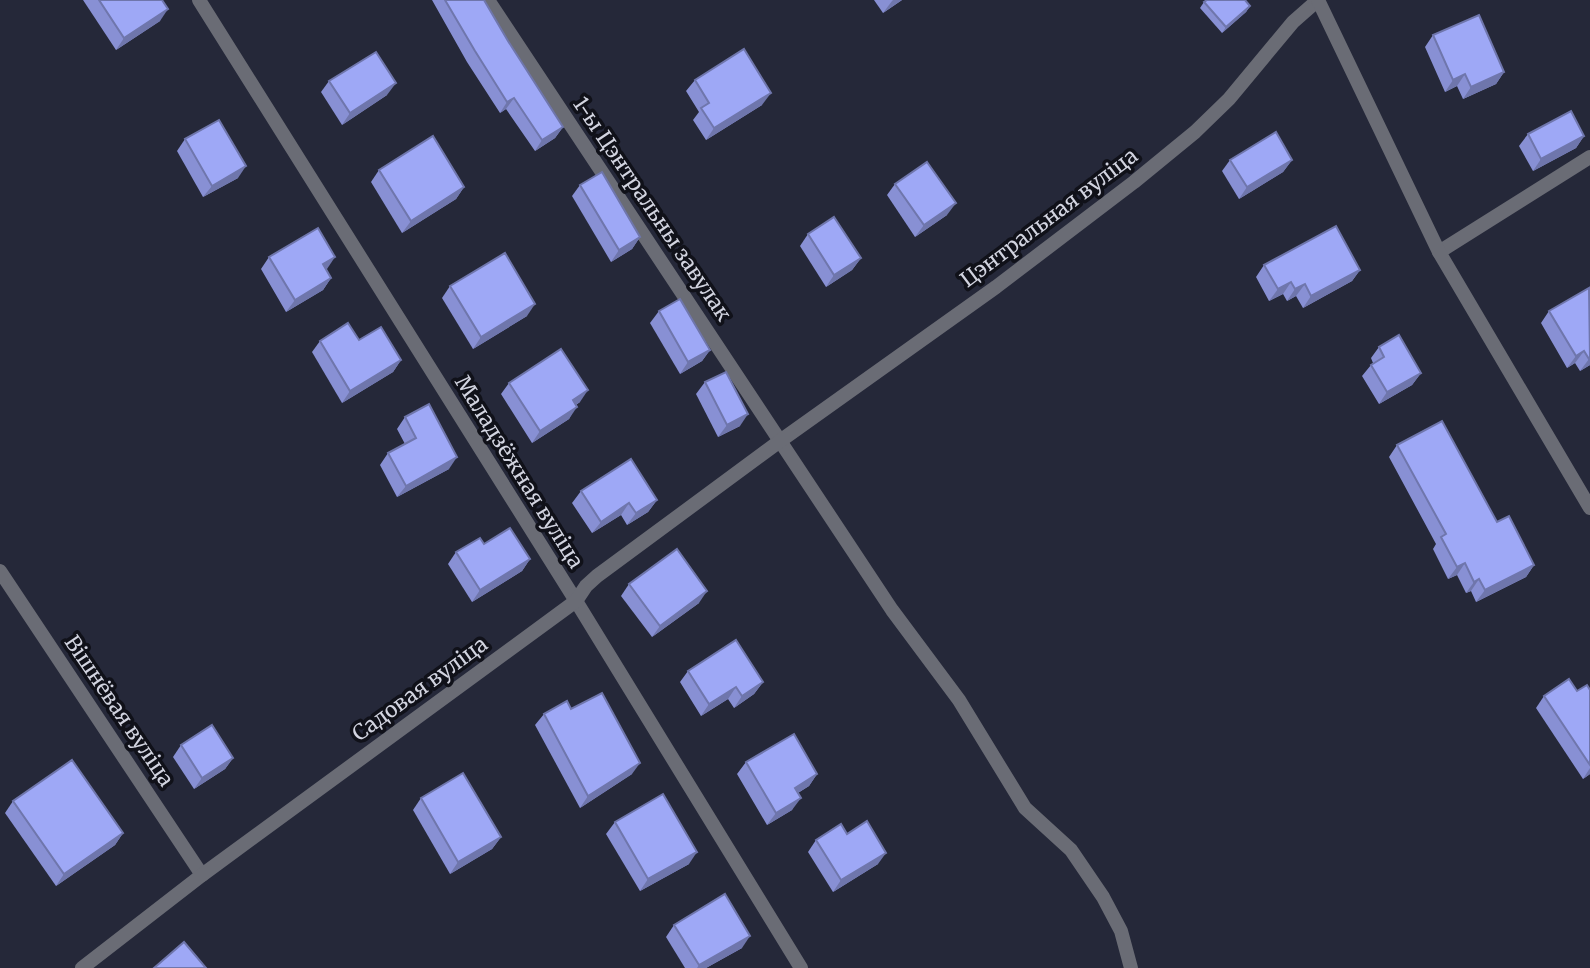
<svg xmlns="http://www.w3.org/2000/svg" width="1590" height="968" font-family="Merriweather,serif">
	<style>
		.lines { fill: none; stroke-linecap: round; stroke-linejoin: round }
		.minor { stroke: #6a6c75; stroke-width: 14 }
		.tertiary { stroke: #6a6c75; stroke-width: 14 }
		.wall { fill: #8890d4 }
		.shaded-wall { fill: #6f76ac }
		.building { fill: #9ea8f6; stroke: #6f76ac; stroke-width: 2 }
		.labels { text-anchor: middle; stroke-width: 7; stroke-linejoin: round; paint-order: stroke }
		.street-label { font-size: 21px; fill: #d2d4e0; stroke: #101119 }
	</style>
	<rect width="100%" height="100%" fill="#252839"/>
	<g class="lines">
		<g class="minor">
			<path d="M199 0 576 601 801 968"/>
			<path d="M488 0 892 610 959 700 1025 808 1071 850 1103 897 1121 931 1131 968"/>
			<path d="M1439 252 1590 157"/>
			<path d="M0 571 202 875"/>
			<path d="M82 968 202 875 576 601 586 586 597 576 780 441 996 287 1134 182 1195 132 1229 99 1293 22 1318 0"/>
		</g>
		<path class="tertiary" d="M1318 0 1439 252 1590 508"/>
	</g>
	<g class="wall">
		<path d="M83 0H162L160 21 116 50Z"/>
		<path d="M432 0H484L508 41 563 127 555 138 535 151 506 109 500 113 467 62Z"/>
		<path d="M874 0H902L883 13Z"/>
		<path d="M1204 2 1250 6 1246 12 1222 33 1200 8Z"/>
		<path d="M1433 35 1504 72 1496 84 1463 99 1457 86 1445 92 1425 47Z"/>
		<path d="M695 80 762 105 706 140 693 120 699 112 686 91Z"/>
		<path d="M329 81 387 95 342 125 321 92Z"/>
		<path d="M1528 134 1584 136 1576 148 1533 171 1519 146Z"/>
		<path d="M185 139 238 178 203 197 177 151Z"/>
		<path d="M1230 160H1292L1283 172 1239 199 1222 171Z"/>
		<path d="M379 170 464 187 456 199 402 233 371 182Z"/>
		<path d="M895 184 947 215 915 237 887 195Z"/>
		<path d="M580 185 640 237 632 249 611 262 572 196Z"/>
		<path d="M808 234 861 258 852 270 826 287 800 246Z"/>
		<path d="M269 257 327 269H326L331 278 323 290 286 312 261 269Z"/>
		<path d="M1264 265 1360 270 1352 281 1303 308 1296 296 1287 301 1283 294 1269 301 1256 277Z"/>
		<path d="M450 286 527 316 473 349 442 298Z"/>
		<path d="M1590 289V365L1580 371 1575 363 1567 368 1541 323 1549 311Z"/>
		<path d="M659 311 710 350 702 361 680 374 650 323Z"/>
		<path d="M359 340 401 360 393 372 342 403 312 352 320 341Z"/>
		<path d="M1379 347 1421 373 1412 385 1379 404 1362 376 1371 365 1373 363 1371 358Z"/>
		<path d="M705 382 740 426 718 437 696 394Z"/>
		<path d="M509 383 580 402 576 405 569 419 532 443 501 394Z"/>
		<path d="M405 417 449 469 397 497 380 465 388 453 405 444 397 429Z"/>
		<path d="M1397 445 1497 522 1534 565 1526 577 1476 602 1471 591 1466 593 1457 575 1448 579 1433 549 1436 544 1389 457Z"/>
		<path d="M581 491 657 500 648 512 627 525 621 515 592 533 572 503Z"/>
		<path d="M484 544 530 559 522 571 472 602 448 564 456 552Z"/>
		<path d="M629 584 699 603 652 637 621 596Z"/>
		<path d="M688 671 763 682 754 694 734 708 728 699 701 716 680 682Z"/>
		<path d="M1590 690V774L1583 779 1536 708 1544 696Z"/>
		<path d="M571 709 632 774 580 808 535 725 544 714Z"/>
		<path d="M181 745 233 758 225 769 194 789 173 757Z"/>
		<path d="M746 762 817 774 809 786 798 793 792 810 767 825 737 774Z"/>
		<path d="M421 798 501 837 492 849 450 874 413 810Z"/>
		<path d="M13 801 123 833 115 845 56 886 5 813Z"/>
		<path d="M615 822 689 864 640 891 606 834Z"/>
		<path d="M847 834 878 864 833 892 808 852 816 840Z"/>
		<path d="M674 925 742 948 706 968H685L666 937Z"/>
	</g>
	<g class="shaded-wall">
		<path d="M893 0H902L883 13 892 1Z"/>
		<path d="M1250 6 1246 12 1222 33 1226 27Z"/>
		<path d="M168 9 160 21 116 50 124 38Z"/>
		<path d="M1504 72 1496 84 1463 99 1471 87Z"/>
		<path d="M1465 74 1457 86 1445 92 1453 80Z"/>
		<path d="M396 83 387 95 342 125 350 113Z"/>
		<path d="M771 93 762 105 706 140 714 128Z"/>
		<path d="M514 98 506 109 500 113 507 102Z"/>
		<path d="M563 127 555 138 535 151 542 140Z"/>
		<path d="M1584 136 1576 148 1533 171 1541 159Z"/>
		<path d="M1292 160 1283 172 1239 199 1247 187Z"/>
		<path d="M246 166 238 178 203 197 212 186Z"/>
		<path d="M464 187 456 199 402 233 411 221Z"/>
		<path d="M956 203 947 215 915 237 924 225Z"/>
		<path d="M640 237 632 249 611 262 619 250Z"/>
		<path d="M335 257 327 269 315 276 323 264Z"/>
		<path d="M861 258 852 270 826 287 834 275Z"/>
		<path d="M1360 270 1352 281 1303 308 1311 296Z"/>
		<path d="M331 278 323 290 286 312 295 300Z"/>
		<path d="M1291 282 1283 294 1269 301 1278 289Z"/>
		<path d="M1305 284 1296 296 1287 301 1295 289Z"/>
		<path d="M535 304 527 316 473 349 481 337Z"/>
		<path d="M710 350 702 361 680 374 688 362Z"/>
		<path d="M1584 351 1575 363 1567 368 1576 356Z"/>
		<path d="M1589 359H1590V365L1580 371Z"/>
		<path d="M401 360 393 372 342 403 350 391Z"/>
		<path d="M1421 373 1412 385 1379 404 1387 392Z"/>
		<path d="M588 390 580 402 564 412 573 400Z"/>
		<path d="M577 407 569 419 532 443 540 431Z"/>
		<path d="M748 414 740 426 718 437 727 425Z"/>
		<path d="M457 457 449 469 397 497 406 486Z"/>
		<path d="M657 500 648 512 627 525 636 513Z"/>
		<path d="M629 503 621 515 592 533 601 522Z"/>
		<path d="M530 559 522 571 472 602 480 590Z"/>
		<path d="M1465 563 1457 575 1448 579 1457 567Z"/>
		<path d="M1534 565 1526 577 1476 602 1485 590Z"/>
		<path d="M1479 579 1471 591 1466 593 1474 582Z"/>
		<path d="M707 591 699 603 652 637 660 626Z"/>
		<path d="M763 682 754 694 734 708 742 696Z"/>
		<path d="M736 687 728 699 701 716 709 704Z"/>
		<path d="M233 758 225 769 194 789 202 778Z"/>
		<path d="M640 763 632 774 580 808 588 796Z"/>
		<path d="M1590 768V774L1583 779Z"/>
		<path d="M817 774 809 786 786 800 795 788Z"/>
		<path d="M801 798 792 810 767 825 776 813Z"/>
		<path d="M123 833 115 845 56 886 64 874Z"/>
		<path d="M501 837 492 849 450 874 458 862Z"/>
		<path d="M697 852 689 864 640 891 648 879Z"/>
		<path d="M886 853 878 864 833 892 841 880Z"/>
		<path d="M750 936 742 948 706 968H697L699 965Z"/>
	</g>
	<g class="building">
		<path d="M99 0H162L168 9 124 38Z"/>
		<path d="M445 0H484L508 41 563 127 542 140 514 98 507 102 475 51Z"/>
		<path d="M1207 0H1245L1250 6 1226 27 1204 2Z"/>
		<path d="M1479 15 1504 72 1471 87 1465 74 1453 80 1433 35Z"/>
		<path d="M744 49 771 93 714 128 701 108 709 103 695 80Z"/>
		<path d="M376 52 396 83 350 113 329 81Z"/>
		<path d="M1571 111 1584 136 1541 159 1528 134Z"/>
		<path d="M219 120 246 166 212 186 185 139Z"/>
		<path d="M1276 132 1292 160 1247 187 1230 160Z"/>
		<path d="M433 136 464 187 411 221 379 170Z"/>
		<path d="M927 162 956 203 924 225 895 184Z"/>
		<path d="M602 172 640 237 619 250 580 185Z"/>
		<path d="M834 217 861 258 834 275 808 234Z"/>
		<path d="M1336 226 1360 270 1311 296 1305 284 1295 289 1291 282 1278 289 1264 265Z"/>
		<path d="M318 228 335 257 323 264 331 278 295 300 269 257Z"/>
		<path d="M505 253 535 304 481 337 450 286Z"/>
		<path d="M1589 288 1590 359H1589L1584 351 1576 356 1549 311Z"/>
		<path d="M680 299 710 350 688 362 659 311Z"/>
		<path d="M348 323 359 340 381 327 401 360 350 391 320 341Z"/>
		<path d="M1399 335 1421 373 1387 392 1371 365 1384 357 1379 347Z"/>
		<path d="M561 349 588 390 573 400 577 407 540 431 509 383Z"/>
		<path d="M726 372 748 414 727 425 705 382Z"/>
		<path d="M429 404 457 457 406 486 388 453 416 438 405 417Z"/>
		<path d="M1442 421 1497 522 1509 516 1534 565 1485 590 1479 579 1474 582 1465 563 1457 567 1441 537 1446 534 1397 445Z"/>
		<path d="M631 459 657 500 636 513 629 503 601 522 581 491Z"/>
		<path d="M510 528 530 559 480 590 456 552 480 538 484 544Z"/>
		<path d="M677 549 707 591 660 626 629 584Z"/>
		<path d="M736 640 763 682 742 696 736 687 709 704 688 671Z"/>
		<path d="M1569 679 1577 691 1587 685 1590 690V765L1544 696Z"/>
		<path d="M602 693 640 763 588 796 544 714 567 701 571 709Z"/>
		<path d="M212 725 233 758 202 778 181 745Z"/>
		<path d="M794 734 817 774 795 788 801 798 776 813 746 762Z"/>
		<path d="M72 760 123 833 64 874 13 801Z"/>
		<path d="M463 773 501 837 458 862 421 798Z"/>
		<path d="M663 794 697 852 648 879 615 822Z"/>
		<path d="M867 821 886 853 841 880 816 840 841 824 847 834Z"/>
		<path d="M725 894 750 936 699 965 674 925Z"/>
		<path d="M184 942 206 968H154Z"/>
	</g>
	<g class="labels">
		<g class="street-label">
			<text transform="translate(652 209) rotate(56)" y="7">1-ы Цэнтральны завулак</text>
			<text transform="translate(1049 218) rotate(-37)" y="7">Цэнтральная вуліца</text>
			<text transform="translate(519 472) rotate(58)" y="7">Маладзёжная вуліца</text>
			<text transform="translate(420 689) rotate(-36)" y="7">Садовая вуліца</text>
			<text transform="translate(119 711) rotate(56)" y="7">Вішнёвая вуліца</text>
		</g>
	</g>
</svg>
